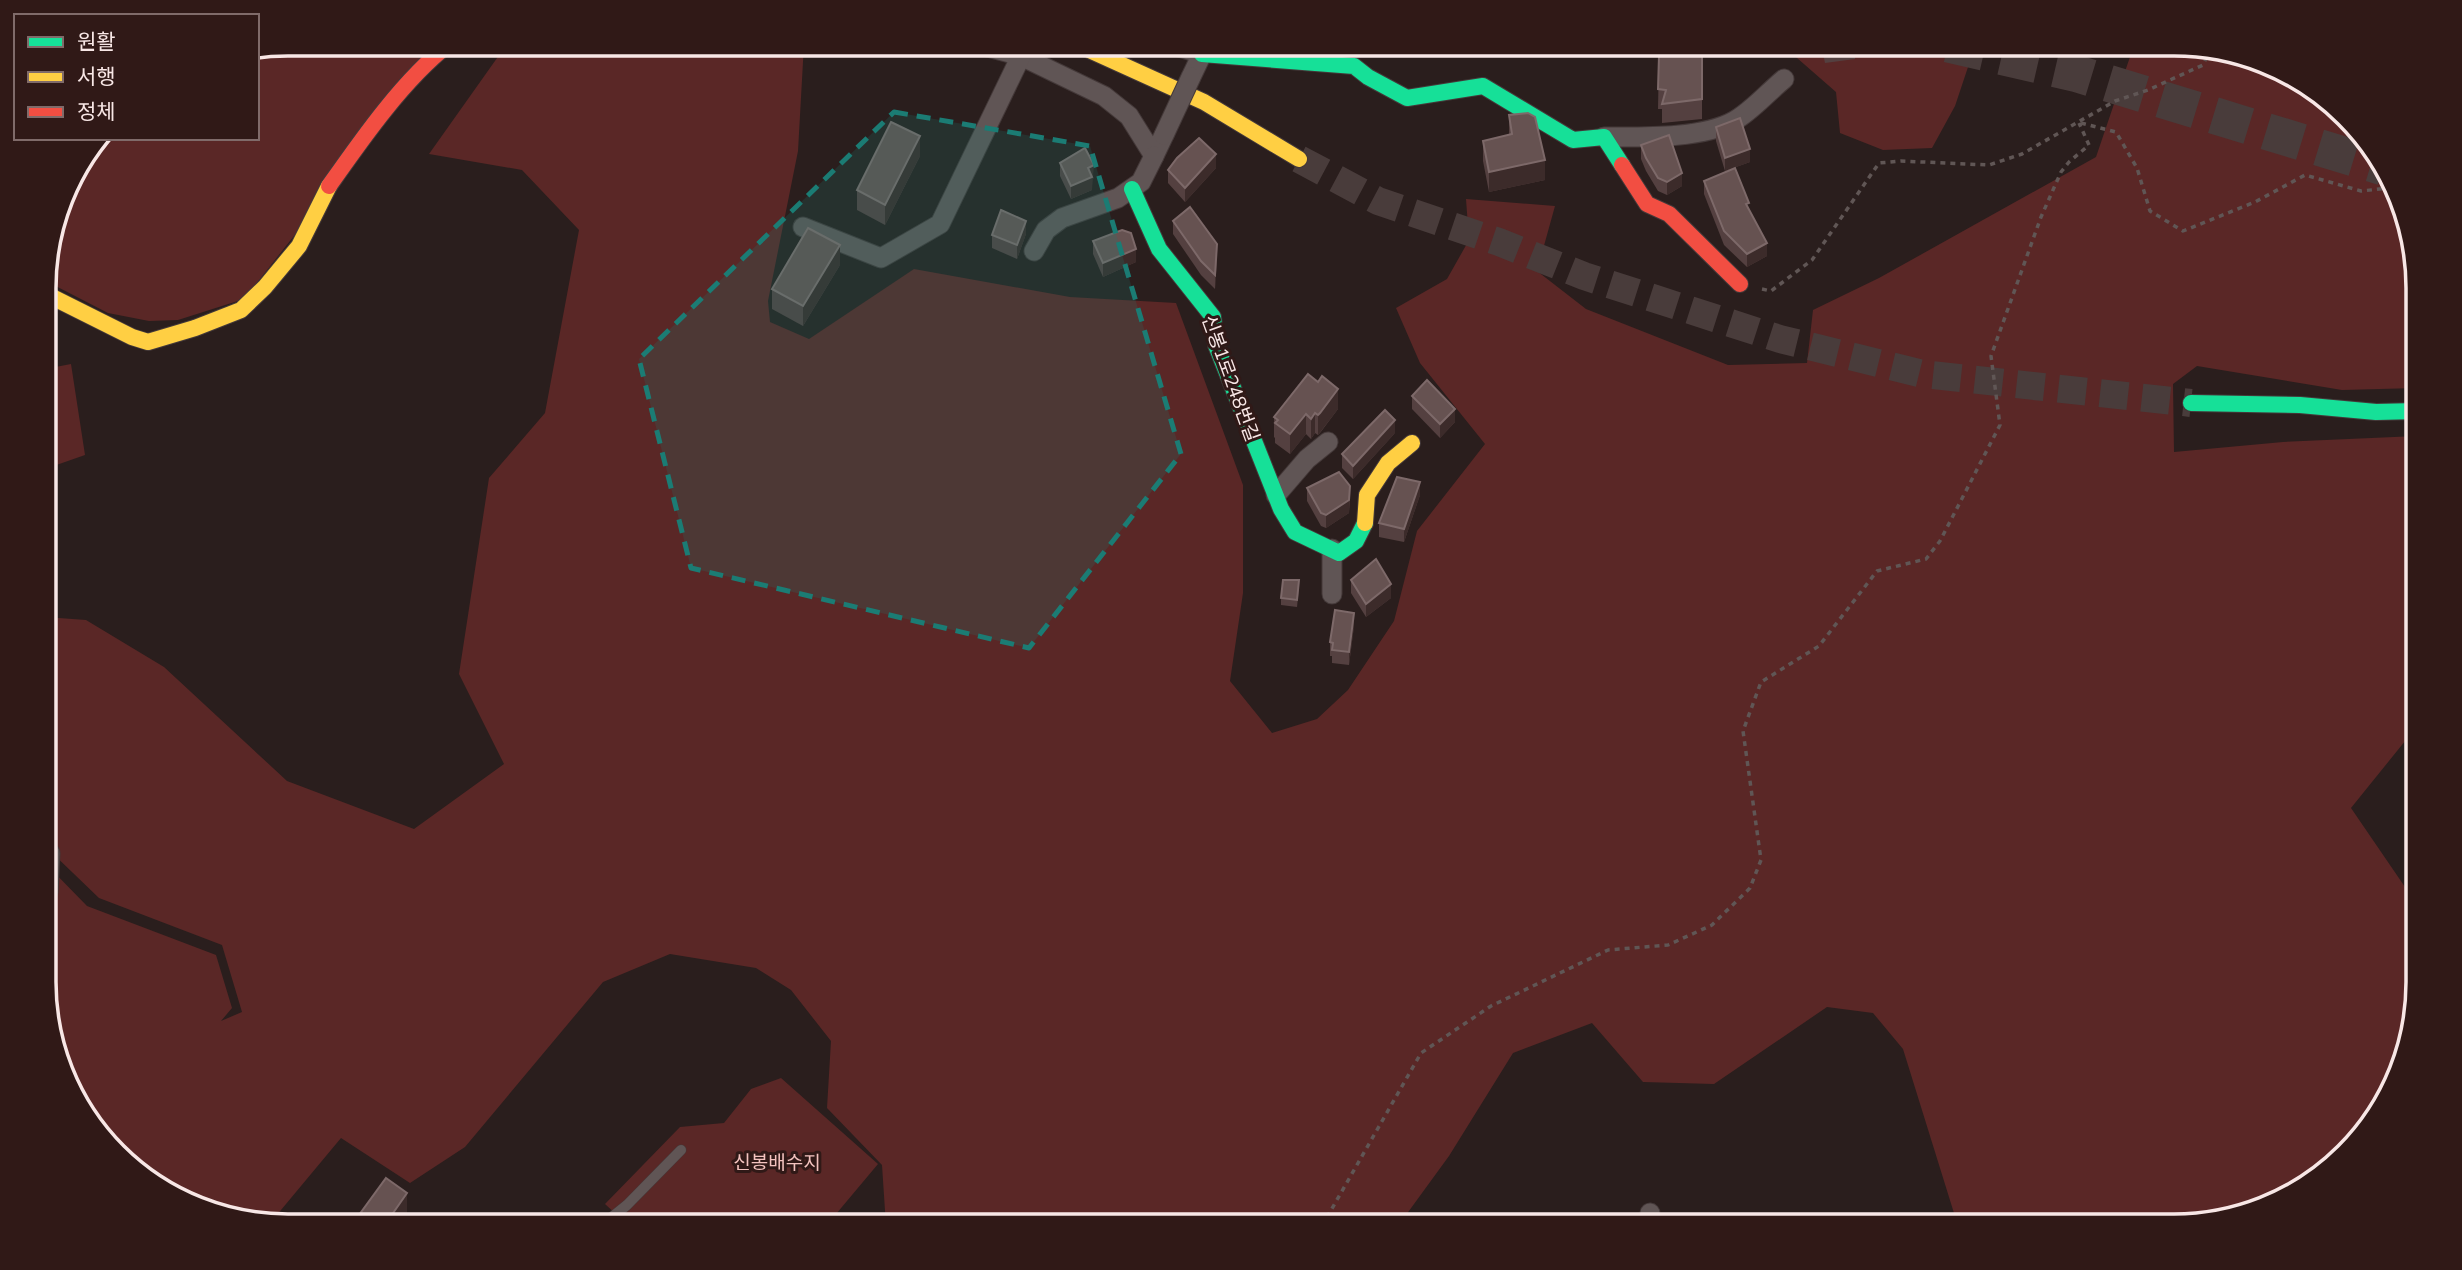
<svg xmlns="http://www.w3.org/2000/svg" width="2462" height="1270" font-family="'Nunito Sans','Noto Sans KR',sans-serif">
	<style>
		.green { fill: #5a2726 }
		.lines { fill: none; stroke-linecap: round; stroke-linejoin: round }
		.secondary-tunnel { stroke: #493c3b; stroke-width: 28; stroke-dasharray: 28 14; stroke-linecap: butt }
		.highway-tunnel { stroke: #493c3b; stroke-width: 37; stroke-dasharray: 37 18; stroke-linecap: butt }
		.lane-casing { stroke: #443939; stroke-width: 11 }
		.street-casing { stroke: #443939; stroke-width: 21 }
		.fast-casing { stroke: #443939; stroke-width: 18 }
		.slow-casing { stroke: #443939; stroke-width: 18 }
		.jam-casing { stroke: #443939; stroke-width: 18 }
		.path { stroke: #605655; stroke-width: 3.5; stroke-dasharray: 5 5; stroke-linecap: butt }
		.lane { stroke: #605555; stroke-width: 10 }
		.street { stroke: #605555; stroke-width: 19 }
		.fast { stroke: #16e098; stroke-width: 16 }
		.slow { stroke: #ffcf43; stroke-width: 16 }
		.jam { stroke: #f24e42; stroke-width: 16 }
		.street-bridge-casing { stroke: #443939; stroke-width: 21; stroke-linecap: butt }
		.street-bridge { stroke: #605555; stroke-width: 19 }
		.wall { fill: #544040 }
		.shaded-wall { fill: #3c2b2a }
		.building { fill: #665251; stroke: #7d6969; stroke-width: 2 }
		.marked { fill: #1b7c74; fill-opacity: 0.2; stroke: #1b7c74; stroke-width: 5; stroke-dasharray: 14 9; stroke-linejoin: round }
		.labels { text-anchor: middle; stroke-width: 6; stroke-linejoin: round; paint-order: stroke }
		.street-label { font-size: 19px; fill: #f8e7e6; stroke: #301917 }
		.park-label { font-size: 19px; fill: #f4c3bf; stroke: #301917 }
		.rim { fill: none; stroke: #f8e7e6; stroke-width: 3.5 }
	</style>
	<rect width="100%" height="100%" fill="#2a1e1d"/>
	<g class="green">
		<path d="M288 44H446L244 299 178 320 149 321 108 313 44 280V271L69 179 101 138H257V50Z"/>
		<path d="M507 44H804L798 151 768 301 770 322 809 339 914 269 1070 297 1176 303 1243 485V593L1230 681 1272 733 1317 719 1348 690 1394 621 1417 531 1485 444 1420 363 1396 308 1447 279 1469 240 1466 199 1555 206 1537 271 1586 309 1728 365 1807 363 1813 310 1879 278 2096 157 2133 48 2130 44H2174L2283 69 2377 152 2416 256 2417 388 2342 390 2197 366 2173 384 2174 452 2283 442 2417 436 2418 725 2351 808 2418 906V983L2393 1091 2310 1185 2190 1226H1958L1903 1049 1873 1013 1827 1007 1714 1084 1643 1082 1592 1023 1513 1053 1449 1156 1398 1226H886L882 1165 827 1108 831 1041 791 990 756 968 670 954 603 982 465 1147 410 1183 341 1138 271 1222 179 1201 85 1118 46 1015V864L87 906 216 955 232 1008 221 1021 242 1012 222 945 99 898 46 847 45 617 86 620 164 667 287 781 414 829 504 764 459 674 489 478 545 413 579 230 522 170 429 154Z"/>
		<path d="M1781 44H1991L1969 64 1955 106 1932 148 1883 150 1840 133 1836 92Z"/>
		<path d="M71 364 85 455 45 469V369Z"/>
		<path d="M781 1078 878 1164 826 1226H629L605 1204 680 1127 724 1123 751 1089Z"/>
	</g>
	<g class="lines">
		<path class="secondary-tunnel" d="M1299 159 1378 201 1499 242 1584 276 1780 339 1923 374 2191 403"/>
		<path class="highway-tunnel" d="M1948 44 2078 74 2383 167"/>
		<defs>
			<path id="lane" d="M601 1226 627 1205 681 1150"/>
			<g id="street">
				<path d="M977 44 1021 56 1104 96 1129 116 1154 156 1164 135"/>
				<path d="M1169 44 1202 54 1191 77"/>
				<path d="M1604 137C1641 137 1702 139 1734 121 1752 111 1768 92 1784 79"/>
				<path d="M803 227 881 258 940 224 1021 56"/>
				<path d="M1034 251 1046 230 1062 218 1118 198 1141 182 1154 156"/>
				<path d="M1276 495 1307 459 1328 442"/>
				<path d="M1332 594V549"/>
				<path d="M46 848 50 853 48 892"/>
				<path d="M1649 1226 1650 1213"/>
			</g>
			<g id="fast">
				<path d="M1202 54 1354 66 1368 77 1407 98 1483 86 1573 140 1604 137 1622 165"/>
				<path d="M1132 189 1159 249 1213 317 1216 345 1281 509 1295 532 1339 553 1356 541 1365 523"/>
				<path d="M2191 403 2300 405 2376 412 2417 411"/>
			</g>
			<g id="slow">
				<path d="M1076 44 1204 102 1299 159"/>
				<path d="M44 293 132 337 148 342 195 328 241 310 265 287 299 246 329 186"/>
				<path d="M1365 523 1367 495 1388 463 1412 443"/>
			</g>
			<g id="jam">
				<path d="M1622 165 1647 204 1669 214 1740 284"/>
				<path d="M329 186C362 139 403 80 449 44"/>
			</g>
		</defs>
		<use href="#lane" class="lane-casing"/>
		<use href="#street" class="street-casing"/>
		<use href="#fast" class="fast-casing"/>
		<use href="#slow" class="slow-casing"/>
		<use href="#jam" class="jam-casing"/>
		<g class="path">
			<path d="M2081 123 2116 132 2137 168 2150 211 2183 231 2255 202 2305 175 2361 191 2390 188"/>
			<path d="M1762 289 1771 291 1812 260 1879 163 1901 161 1989 165 2022 154 2115 101 2148 90 2203 65 2209 52"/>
			<path d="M1322 1226 1421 1053 1491 1006 1608 950 1668 945 1712 925 1750 888 1761 860 1743 731 1761 682 1819 646 1877 571 1926 559 1940 541 2000 425 1991 356 2041 217 2061 172 2069 162 2089 145 2079 123"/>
		</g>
		<use href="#lane" class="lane"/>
		<use href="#street" class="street"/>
		<use href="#fast" class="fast"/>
		<use href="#slow" class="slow"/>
		<use href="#jam" class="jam"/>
		<defs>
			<path id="street-bridge" d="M1164 135 1191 77"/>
		</defs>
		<use href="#street-bridge" class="street-bridge-casing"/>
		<use href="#street-bridge" class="street-bridge"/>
	</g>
	<g class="wall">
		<path d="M1815 44H1856L1855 59 1825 63 1823 53 1815 54Z"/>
		<path d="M1702 51V119L1662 123V109H1658L1659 56Z"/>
		<path d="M1509 115 1545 180 1489 192 1483 161V141L1509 135Z"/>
		<path d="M1716 127 1750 162 1725 171 1716 141Z"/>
		<path d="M1641 145 1682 186 1667 195 1658 191 1646 171 1641 159Z"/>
		<path d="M920 156 885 225 857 210V190Z"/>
		<path d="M1060 163 1094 178 1092 179V190L1071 199 1060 176Z"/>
		<path d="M1216 168 1185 202 1168 183V170Z"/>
		<path d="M1704 181 1749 209 1767 256 1747 267 1724 245 1704 194Z"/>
		<path d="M1173 221 1217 258 1215 289 1201 275 1173 234Z"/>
		<path d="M1026 234 1017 259 992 248V235Z"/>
		<path d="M1093 241 1136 262 1103 277 1093 254Z"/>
		<path d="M840 265 803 326 772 309V289Z"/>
		<path d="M1412 396 1455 422 1440 438 1412 409Z"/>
		<path d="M1338 409 1320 433 1318 435 1315 433 1311 439 1306 434 1290 454 1275 443V438L1274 437V417Z"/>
		<path d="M1395 433 1353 479 1342 468V454Z"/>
		<path d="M1307 488 1350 499 1349 513 1326 528 1321 526 1307 501Z"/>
		<path d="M1420 495 1404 542 1379 537V523Z"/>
		<path d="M1351 580 1391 598 1366 617 1351 593Z"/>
		<path d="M1299 587 1297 607 1281 605V598Z"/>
		<path d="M1354 626 1349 665 1332 663V656H1330V642Z"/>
	</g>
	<g class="shaded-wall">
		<path d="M920 136V156L885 225V205Z"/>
		<path d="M1750 149V162L1725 171V158Z"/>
		<path d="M1216 154V168L1185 202V188Z"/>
		<path d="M1545 160V180L1489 192V172Z"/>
		<path d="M1094 165 1092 190 1071 199V186L1088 168Z"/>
		<path d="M1682 173V186L1667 195V182Z"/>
		<path d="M1026 221V234L1017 259V245Z"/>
		<path d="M1767 243V256L1747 267V254Z"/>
		<path d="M1217 244V258L1215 289V275Z"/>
		<path d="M840 245V265L803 326V306Z"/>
		<path d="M1136 249V262L1103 277V263Z"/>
		<path d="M1338 389V409L1318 435V415Z"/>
		<path d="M1455 409V422L1440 438V424Z"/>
		<path d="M1315 413V433L1311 439V419Z"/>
		<path d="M1306 414V434L1290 454V434Z"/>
		<path d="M1395 420V433L1353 479V466Z"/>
		<path d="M1420 482V495L1404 542V529Z"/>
		<path d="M1350 486 1349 513 1326 528V515Z"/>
		<path d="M1391 584V598L1366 617V604Z"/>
		<path d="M1354 613V626L1349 665V652Z"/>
		<path d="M407 1193V1213L398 1226H384Z"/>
	</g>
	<g class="building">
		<path d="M1824 44H1855V45L1825 50Z"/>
		<path d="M1667 50 1702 51V99L1662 104 1666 90 1658 89 1659 56 1667 55Z"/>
		<path d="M1528 113 1535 117 1545 160 1489 172 1483 141 1512 134 1509 115Z"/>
		<path d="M1740 118 1750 149 1725 158 1716 127Z"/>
		<path d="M891 122 920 136 885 205 857 190Z"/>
		<path d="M1669 135 1682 173 1667 182 1658 178 1646 158 1641 145Z"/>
		<path d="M1199 138 1216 154 1185 188 1168 170 1177 158Z"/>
		<path d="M1085 148 1094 165 1088 168 1092 177 1071 186 1060 163Z"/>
		<path d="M1735 168 1749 203 1746 204 1767 243 1747 254 1724 231 1704 181Z"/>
		<path d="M1190 207 1217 244 1215 275 1201 261 1173 221Z"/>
		<path d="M1001 210 1026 221 1017 245 992 235Z"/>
		<path d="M808 228 840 245 803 306 772 289Z"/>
		<path d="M1122 230 1131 233 1136 249 1103 263 1093 241Z"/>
		<path d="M1308 374 1318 382 1322 376 1338 389 1320 413 1318 415 1315 413 1311 419 1306 414 1290 434 1275 423 1278 420 1274 417Z"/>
		<path d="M1427 380 1455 409 1440 424 1412 396Z"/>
		<path d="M1385 410 1395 420 1353 466 1342 454Z"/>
		<path d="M1339 472 1350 486 1349 500 1326 515 1321 513 1307 488Z"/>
		<path d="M1397 477 1420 482 1404 529 1379 523Z"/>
		<path d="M1376 559 1391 584 1366 604 1351 580Z"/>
		<path d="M1283 580H1299L1297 600 1281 598Z"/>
		<path d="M1335 610 1354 613 1349 652 1332 650 1333 643 1330 642Z"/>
		<path d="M386 1178 407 1193 384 1226H351Z"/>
	</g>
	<path class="marked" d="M894 112 1090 146 1181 454 1029 648 691 568 639 359Z"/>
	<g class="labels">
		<g class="street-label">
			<text transform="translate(1231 378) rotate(70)" y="7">신봉1로248번길</text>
		</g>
		<g class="park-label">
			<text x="777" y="1169">신봉배수지</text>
		</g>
	</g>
	<path d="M0 0H2462V1270H0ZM288 56H2174A232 232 0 0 1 2406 288V982A232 232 0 0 1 2174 1214H288A232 232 0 0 1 56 982V288A232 232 0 0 1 288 56Z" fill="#301917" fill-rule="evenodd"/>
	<path class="rim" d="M288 56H2174A232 232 0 0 1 2406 288V982A232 232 0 0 1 2174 1214H288A232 232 0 0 1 56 982V288A232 232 0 0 1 288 56Z"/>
	<rect x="14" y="14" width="245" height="126" fill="#301917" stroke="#806b6a" stroke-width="2"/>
	<rect x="28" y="37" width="35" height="10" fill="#16e098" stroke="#806b6a" stroke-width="2"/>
	<text x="77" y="49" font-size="21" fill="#f8e7e6">원활</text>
	<rect x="28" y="72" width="35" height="10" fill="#ffcf43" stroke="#806b6a" stroke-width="2"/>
	<text x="77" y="84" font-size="21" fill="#f8e7e6">서행</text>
	<rect x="28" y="107" width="35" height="10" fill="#f24e42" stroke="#806b6a" stroke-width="2"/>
	<text x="77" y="119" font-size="21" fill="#f8e7e6">정체</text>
</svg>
